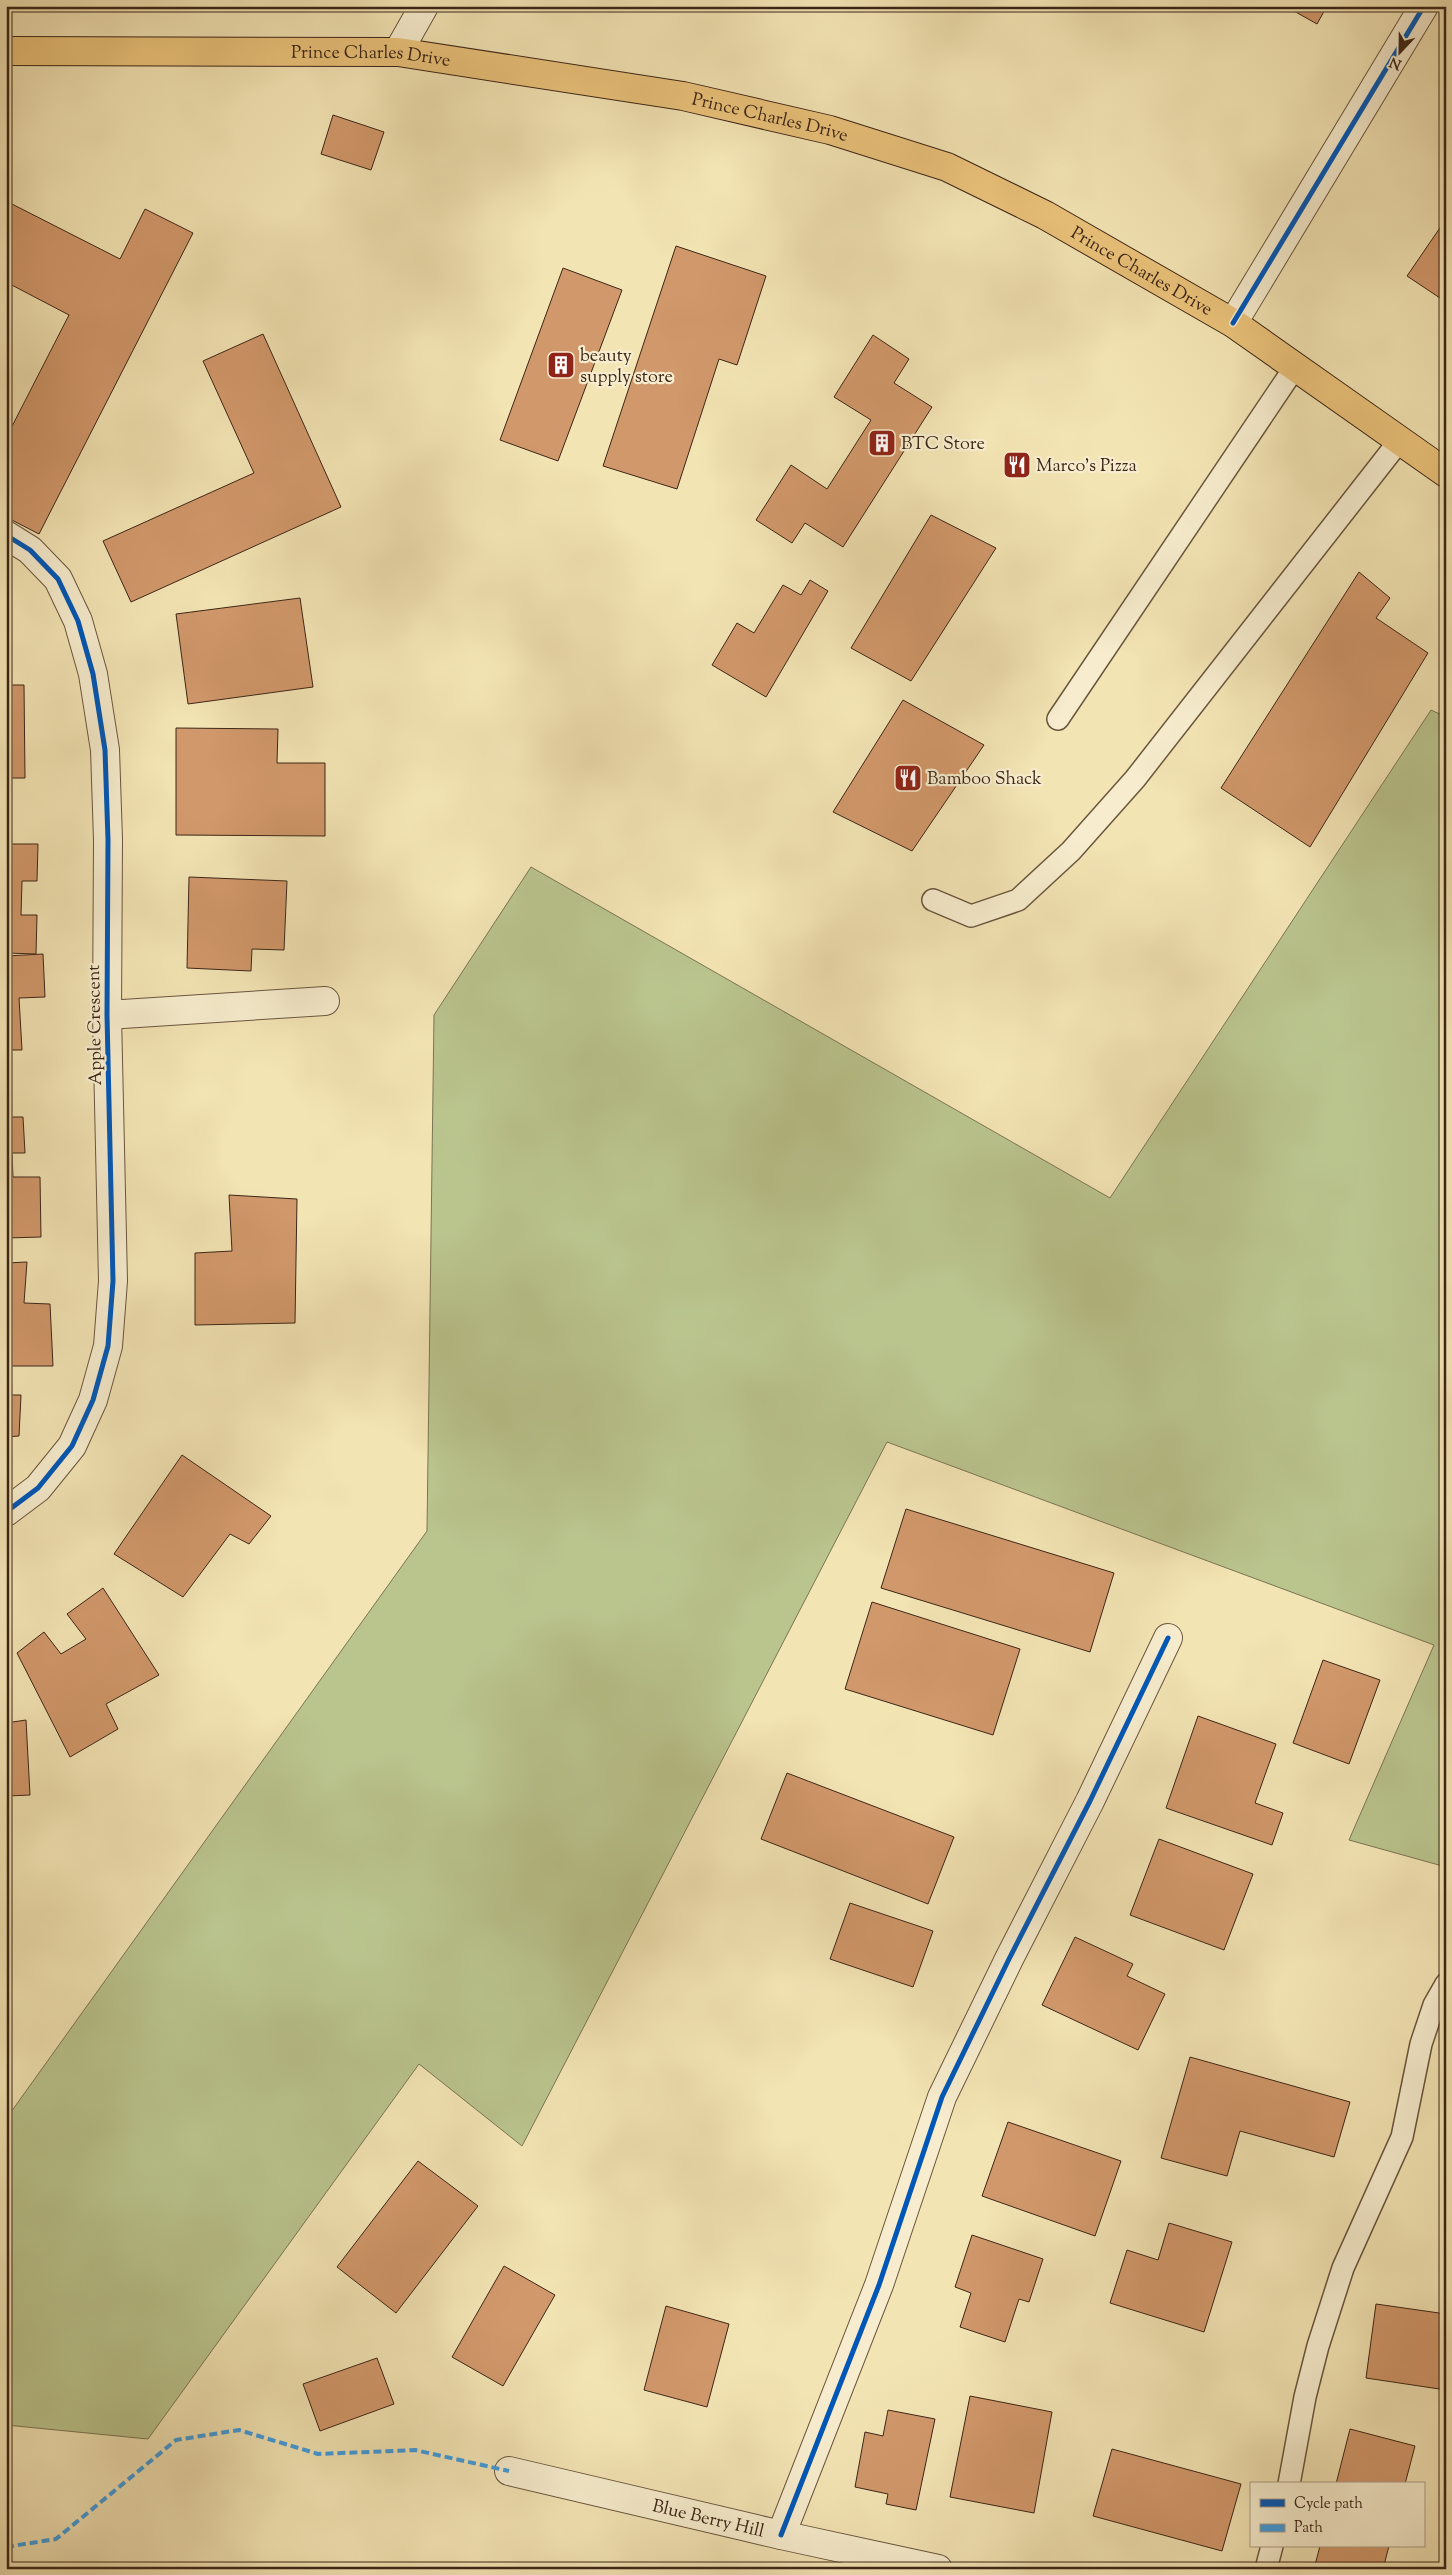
<svg xmlns="http://www.w3.org/2000/svg" width="1452" height="2575" font-family="'Sorts Mill Goudy',serif">
	<style>
		.green { fill: #bac48d; stroke: #7b7552 }
		.building { fill: #d1986b; stroke: #3c2617 }
		.lines { fill: none; stroke-linecap: round; stroke-linejoin: round }
		.service-casing { stroke: #6a563e; stroke-width: 24 }
		.minor-casing { stroke: #6a563e; stroke-width: 30 }
		.trunk-casing { stroke: #3c2617; stroke-width: 30 }
		.service { stroke: #f7edce; stroke-width: 21 }
		.minor { stroke: #f7edce; stroke-width: 28 }
		.trunk { stroke: #eac27a; stroke-width: 28 }
		.quiet { stroke: #3f9cdf; stroke-width: 4; stroke-dasharray: 8 4; stroke-linecap: butt }
		.cycleway-casing { stroke: #f7edce; stroke-width: 8 }
		.cycleway { stroke: #0057b8; stroke-width: 5 }
		.labels { text-anchor: middle; stroke-width: 4.5; stroke-linejoin: round; paint-order: stroke }
		.street-label { font-size: 18px; fill: #3c2617; stroke: #f7edce }
		.poi-label { font-size: 18px; fill: #3c2617; stroke: #f7edce; text-anchor: start }
	</style>
	<rect width="100%" height="100%" fill="#f3e4b4"/>
	<filter id="stains"><feTurbulence type="fractalNoise" baseFrequency=".004" numOctaves="4"/><feColorMatrix values="0 0 0 0 .2 0 0 0 0 .09 0 0 0 0 .02 0 0 0 .5 -.17"/></filter>
	<radialGradient id="worn" r=".72"><stop offset=".6" stop-color="#630" stop-opacity="0"/><stop offset="1" stop-color="#630" stop-opacity=".3"/></radialGradient>
	<path class="green" d="M1431 710 1446 717V1867L1349 1840 1434 1645 887 1442 522 2146 419 2064 148 2439 6 2425V2119L427 1531 434 1015 531 867 1110 1198Z"/>
	<g class="building">
		<path d="M1285 6H1327L1317 24Z"/>
		<path d="M333 115 384 132 371 170 321 154Z"/>
		<path d="M6 201 120 259 145 209 193 233 39 534 6 517V438L69 315 6 282Z"/>
		<path d="M1446 219V302L1407 276Z"/>
		<path d="M676 246 766 276 737 365 719 359 677 489 603 466Z"/>
		<path d="M563 268 622 290 558 461 500 440Z"/>
		<path d="M263 334 341 507 131 602 103 541 254 473 203 361Z"/>
		<path d="M873 335 909 359 894 383 932 407 843 547 805 523 792 543 756 520 791 465 827 489 871 420 834 397Z"/>
		<path d="M931 515 996 548 911 681 851 648Z"/>
		<path d="M1359 572 1390 598 1376 618 1428 653 1310 847 1221 788Z"/>
		<path d="M810 580 828 591 766 697 712 665 737 623 754 633 783 585 801 595Z"/>
		<path d="M300 598 313 687 188 704 176 614Z"/>
		<path d="M6 685H24L25 778H6Z"/>
		<path d="M903 700 984 745 912 851 833 812Z"/>
		<path d="M176 728 278 729 277 763H325V836L176 835Z"/>
		<path d="M6 844H38L37 881H22L21 915H37L36 954 6 953Z"/>
		<path d="M189 877 287 881 284 950 252 949 251 971 187 968Z"/>
		<path d="M43 954 45 997 19 998 22 1050H6V956Z"/>
		<path d="M6 1117H23L25 1153H12L13 1177H40L41 1237 6 1238Z"/>
		<path d="M229 1195 297 1199 295 1323 195 1325V1253L232 1251Z"/>
		<path d="M27 1262 24 1303 50 1304 53 1366H6V1263Z"/>
		<path d="M6 1395H21L19 1436 6 1437Z"/>
		<path d="M182 1455 271 1516 249 1544 230 1534 183 1597 114 1554Z"/>
		<path d="M906 1509 1114 1573 1090 1652 881 1588Z"/>
		<path d="M103 1588 159 1675 106 1704 118 1729 70 1757 17 1653 44 1632 61 1654 86 1639 67 1614Z"/>
		<path d="M872 1602 1020 1649 993 1735 845 1689Z"/>
		<path d="M1323 1660 1380 1680 1349 1764 1293 1743Z"/>
		<path d="M1198 1716 1276 1744 1255 1803 1283 1813 1272 1845 1166 1808Z"/>
		<path d="M26 1720 30 1795 8 1796 6 1723Z"/>
		<path d="M787 1773 954 1837 928 1904 761 1839Z"/>
		<path d="M1159 1839 1253 1874 1224 1950 1130 1915Z"/>
		<path d="M850 1903 933 1931 913 1987 830 1959Z"/>
		<path d="M1075 1937 1133 1964 1127 1976 1165 1994 1138 2050 1042 2005Z"/>
		<path d="M1190 2057 1350 2102 1334 2157 1240 2131 1227 2176 1161 2158Z"/>
		<path d="M1008 2122 1121 2161 1095 2236 982 2196Z"/>
		<path d="M418 2161 478 2206 396 2313 337 2267Z"/>
		<path d="M1169 2223 1232 2242 1204 2332 1110 2303 1127 2250 1158 2260Z"/>
		<path d="M972 2235 1043 2259 1029 2302 1019 2299 1005 2342 960 2327 971 2293 955 2287Z"/>
		<path d="M504 2266 555 2295 503 2386 452 2357Z"/>
		<path d="M1376 2304 1446 2314V2390L1366 2378Z"/>
		<path d="M666 2306 729 2324 707 2407 644 2390Z"/>
		<path d="M377 2358 394 2404 320 2431 303 2384Z"/>
		<path d="M970 2396 1052 2412 1034 2513 950 2497Z"/>
		<path d="M888 2410 935 2419 916 2510 886 2504 888 2494 855 2487 865 2432 883 2436Z"/>
		<path d="M1350 2429 1415 2446 1405 2484H1336Z"/>
		<path d="M1112 2449 1241 2484 1222 2551 1093 2516Z"/>
		<path d="M1320 2546H1389L1383 2569H1314Z"/>
	</g>
	<g class="lines">
		<defs>
			<g id="service">
				<path d="M1058 719 1295 367"/>
				<path d="M933 900 971 916 1018 900 1071 851 1135 779 1400 440"/>
				<path d="M1289 2484 1305 2397 1318 2346 1343 2268 1402 2137 1421 2044 1434 2005 1446 1984"/>
				<path d="M1266 2569 1272 2546"/>
			</g>
			<g id="minor">
				<path d="M398 52 424 6"/>
				<path d="M1233 323 1424 6"/>
				<path d="M6 535 30 550 58 579 78 621 93 674 105 750 108 840 107 1015 113 1281 108 1346 93 1400 72 1446 38 1488 6 1512"/>
				<path d="M107 1015 325 1001"/>
				<path id="s1" d="M509 2471 781 2535 938 2569"/>
				<path d="M781 2535 879 2285 942 2097 1009 1959 1090 1801 1168 1638"/>
			</g>
			<g id="trunk">
				<path id="s2" d="M6 51 398 52 683 96 830 130 947 167 1045 215 1233 323 1446 473"/>
			</g>
		</defs>
		<use href="#service" class="service-casing"/>
		<use href="#minor" class="minor-casing"/>
		<use href="#trunk" class="trunk-casing"/>
		<use href="#service" class="service"/>
		<use href="#minor" class="minor"/>
		<use href="#trunk" class="trunk"/>
		<path class="quiet" d="M6 2547 56 2539 176 2440 239 2430 318 2454 415 2450 509 2471"/>
		<defs>
			<g id="cycleway">
				<path d="M1233 323 1424 6"/>
				<path d="M6 535 30 550 58 579 78 621 93 674 105 750 108 840 107 1015 113 1281 108 1346 93 1400 72 1446 38 1488 6 1512"/>
				<path d="M781 2535 879 2285 942 2097 1009 1959 1090 1801 1168 1638"/>
			</g>
		</defs>
		<use href="#cycleway" class="cycleway-casing"/>
		<use href="#cycleway" class="cycleway"/>
	</g>
	<defs>
		<symbol id="building-square" viewBox="-11 -11 22 22"><rect x="-9" y="-9" width="18" height="18" rx="4" fill="#8f2418" stroke="#f7edce"/><path d="M-4-6H4V6H1V3H-1V6H-4ZM-2.5-4.3h1.7v1.8h-1.7ZM.8-4.3h1.7v1.8H.8ZM-2.5-1h1.7V.8h-1.7ZM.8-1h1.7V.8H.8Z" fill="#fff"/></symbol>
		<symbol id="restaurant-square" viewBox="-11 -11 22 22"><rect x="-9" y="-9" width="18" height="18" rx="4" fill="#8f2418" stroke="#f7edce"/><path d="M-5-6h1v4h1v-4h1v4h1v-4h1v5L-1.5 .5V6h-2V.5L-5-1ZM5-6V6H3V1.5H1.5Q1.5-4 5-6Z" fill="#fff"/></symbol>
	</defs>
	<g fill-rule="evenodd">
		<use href="#building-square" x="545" y="349" width="32" height="32"/>
		<use href="#building-square" x="866" y="427" width="32" height="32"/>
		<use href="#restaurant-square" x="1001" y="449" width="32" height="32"/>
		<use href="#restaurant-square" x="892" y="762" width="32" height="32"/>
	</g>
	<g class="labels">
		<g class="street-label">
			<text dy="6" stroke="none"><textPath href="#s2" startOffset="365">Prince Charles Drive</textPath></text>
			<text dy="6" stroke="none"><textPath href="#s2" startOffset="770">Prince Charles Drive</textPath></text>
			<text dy="6" stroke="none"><textPath href="#s2" startOffset="1175">Prince Charles Drive</textPath></text>
			<text transform="translate(94 1025) rotate(-91)" y="6">Apple Crescent</text>
			<text dy="6" stroke="none"><textPath href="#s1" startOffset="205">Blue Berry Hill</textPath></text>
		</g>
		<g class="poi-label">
			<text x="580" y="361">beauty<tspan x="580" dy="21">supply store</tspan></text>
			<text x="901" y="449">BTC Store</text>
			<text x="1036" y="471">Marco's Pizza</text>
			<text x="927" y="784">Bamboo Shack</text>
		</g>
	</g>
	<rect width="1452" height="2575" fill="none" stroke="#f3e4b4" stroke-width="25"/>
	<rect x="8" y="8" width="1437" height="2560" fill="none" stroke="#3c2617" stroke-width="2.5"/>
	<rect x="12" y="12" width="1427" height="2550" fill="none" stroke="#3c2617"/>
	<rect x="1250" y="2482" width="175" height="65" fill="#f7edce" stroke="#ac9d85"/>
	<rect x="1260" y="2499" width="25" height="8" fill="#0057b8" stroke="#ac9d85"/>
	<text x="1294" y="2508" font-size="15" fill="#3c2617">Cycle path</text>
	<rect x="1260" y="2524" width="25" height="8" fill="#3f9cdf" stroke="#ac9d85"/>
	<text x="1294" y="2532" font-size="15" fill="#3c2617">Path</text>
	<g transform="translate(1400 52) rotate(202)" stroke="#f7edce" stroke-width="4" paint-order="stroke">
	<path d="M0-4L9 19L0 12L-9 19Z" fill="#3c2617"/>
	<text y="-8" font-size="14" font-weight="bold" text-anchor="middle" fill="#3c2617">N</text>
	</g>
	<rect width="100%" height="100%" filter="url(#stains)"/>
	<rect width="100%" height="100%" fill="url(#worn)"/>
</svg>
